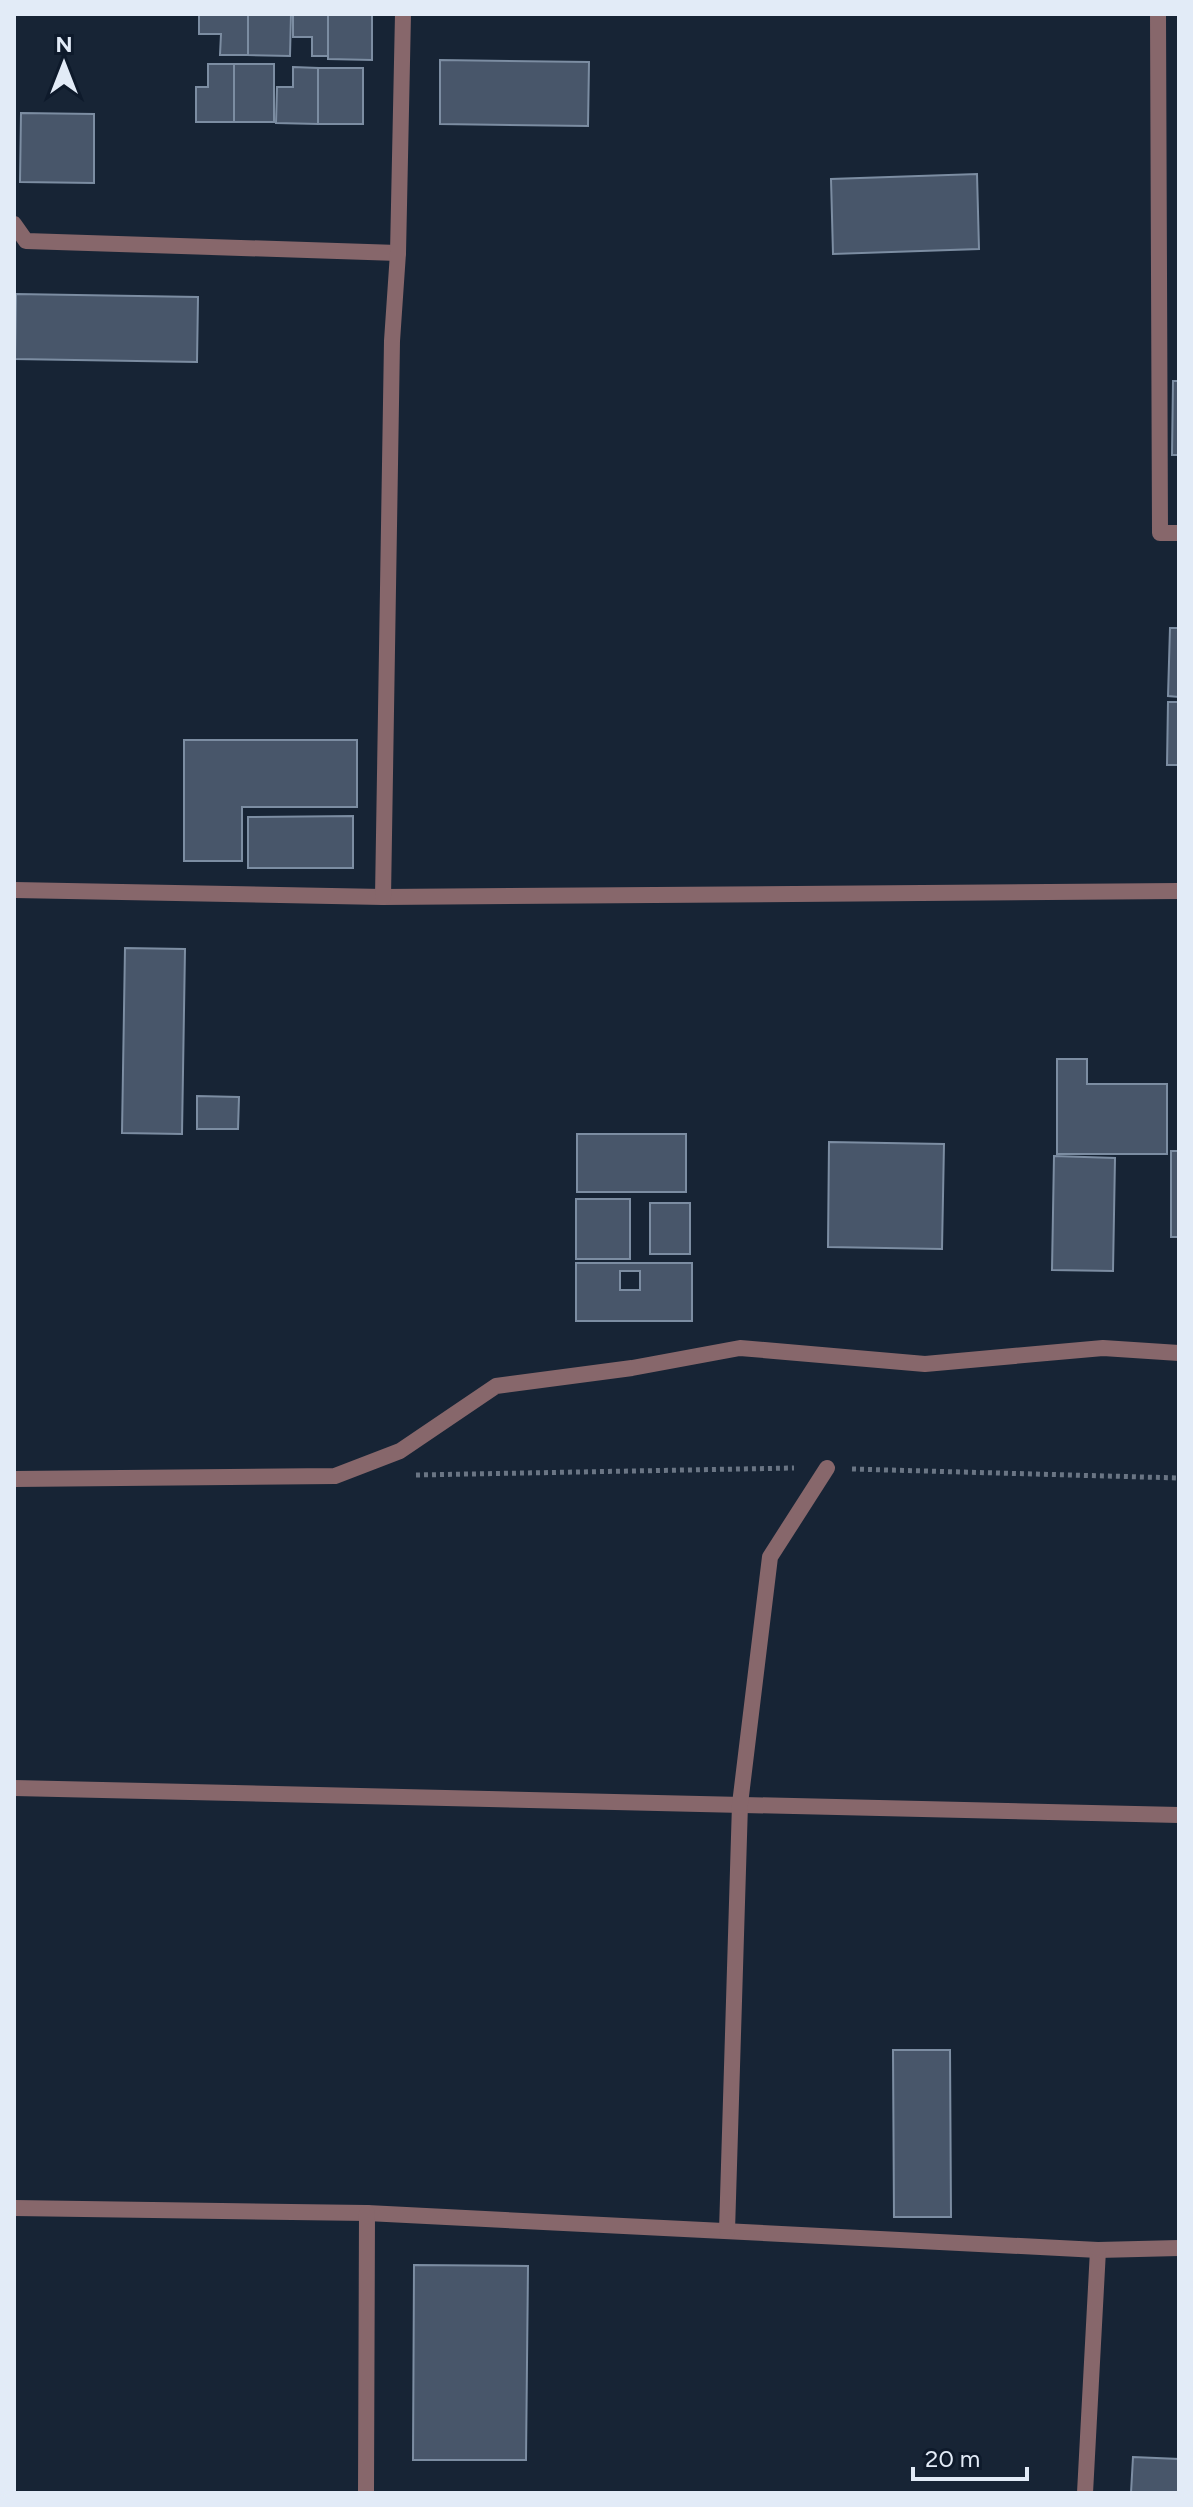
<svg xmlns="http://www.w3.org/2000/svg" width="1193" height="2507" font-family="Figtree,sans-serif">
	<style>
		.building { fill: #48566a; stroke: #7c8da2; stroke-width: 2; fill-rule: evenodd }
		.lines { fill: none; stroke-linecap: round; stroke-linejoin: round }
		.path { stroke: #6a7584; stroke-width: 5; stroke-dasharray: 4 4; stroke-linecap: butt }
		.street { stroke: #87676b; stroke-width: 16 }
	</style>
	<rect width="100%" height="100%" fill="#172435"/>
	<g class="building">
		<path d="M199 14H248V55H220L221 34H199Z"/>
		<path d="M248 14H291L290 56 248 55Z"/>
		<path d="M293 14H328V56H312V37H293Z"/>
		<path d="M328 14H372V60L328 59Z"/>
		<path d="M440 60 589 62 588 126 440 124Z"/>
		<path d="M208 64H234V122H196V87H208Z"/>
		<rect x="234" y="64" width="40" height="58"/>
		<path d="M293 67 318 68V124L276 123 277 87H293Z"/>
		<rect x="318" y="68" width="45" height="56"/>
		<path d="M21 113 94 114V183L20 182Z"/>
		<path d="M977 174 979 249 833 254 831 179Z"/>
		<path d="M16 294 198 297 197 362 15 359Z"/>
		<path d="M1173 381H1179V455H1172Z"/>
		<path d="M1170 628H1179V697L1168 696Z"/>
		<path d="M1168 702H1179V765H1167Z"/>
		<path d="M184 740H357V807H242V861H184Z"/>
		<path d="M353 816V868H248V817Z"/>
		<path d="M125 948 185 949 182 1134 122 1133Z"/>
		<path d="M1057 1059H1087V1084H1167V1154H1057Z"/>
		<path d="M197 1096 239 1097 238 1129H197Z"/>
		<rect x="577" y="1134" width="109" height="58"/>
		<path d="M829 1142 944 1144 942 1249 828 1247Z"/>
		<rect x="1171" y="1151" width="8" height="86"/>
		<path d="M1054 1156 1115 1158 1113 1271 1052 1270Z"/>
		<rect x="576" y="1199" width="54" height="60"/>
		<rect x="650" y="1203" width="40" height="51"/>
		<path d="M576 1263H692V1321H576ZM620 1271H640V1290H620Z"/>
		<path d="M893 2050H950L951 2217H894Z"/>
		<path d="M414 2265 528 2266 526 2460H413Z"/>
		<path d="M1133 2457 1179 2459V2493H1131Z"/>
	</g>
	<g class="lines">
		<g class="path">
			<path d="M852 1469 1179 1478"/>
			<path d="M416 1475 794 1468"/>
		</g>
		<g class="street">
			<path d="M1158 14 1160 533H1179"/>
			<path d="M14 224 26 241 398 253"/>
			<path d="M14 890 383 897 1179 891"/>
			<path d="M383 897 392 341 398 253 403 14"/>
			<path d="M14 1479 335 1476 400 1451 496 1386 632 1368 740 1348 925 1364 1103 1348 1179 1353"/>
			<path d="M14 1788 1179 1815"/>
			<path d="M14 2208 367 2213 1098 2250 1179 2248"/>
			<path d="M727 2231 740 1804 770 1557 827 1468"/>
			<path d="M366 2493 367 2213"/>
			<path d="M1085 2493 1098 2250"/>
		</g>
	</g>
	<rect width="1193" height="2507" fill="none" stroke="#e2ebf7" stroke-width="32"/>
	<g transform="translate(64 64)" stroke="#0e1a2b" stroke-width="6" paint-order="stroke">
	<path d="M0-6L14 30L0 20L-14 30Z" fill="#e2ebf7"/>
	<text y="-12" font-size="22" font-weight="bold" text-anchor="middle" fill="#e2ebf7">N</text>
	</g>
	<path d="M913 2467v12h114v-12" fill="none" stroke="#e2ebf7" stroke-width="4"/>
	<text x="925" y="2467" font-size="24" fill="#e2ebf7" stroke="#0e1a2b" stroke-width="6" paint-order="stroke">20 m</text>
</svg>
